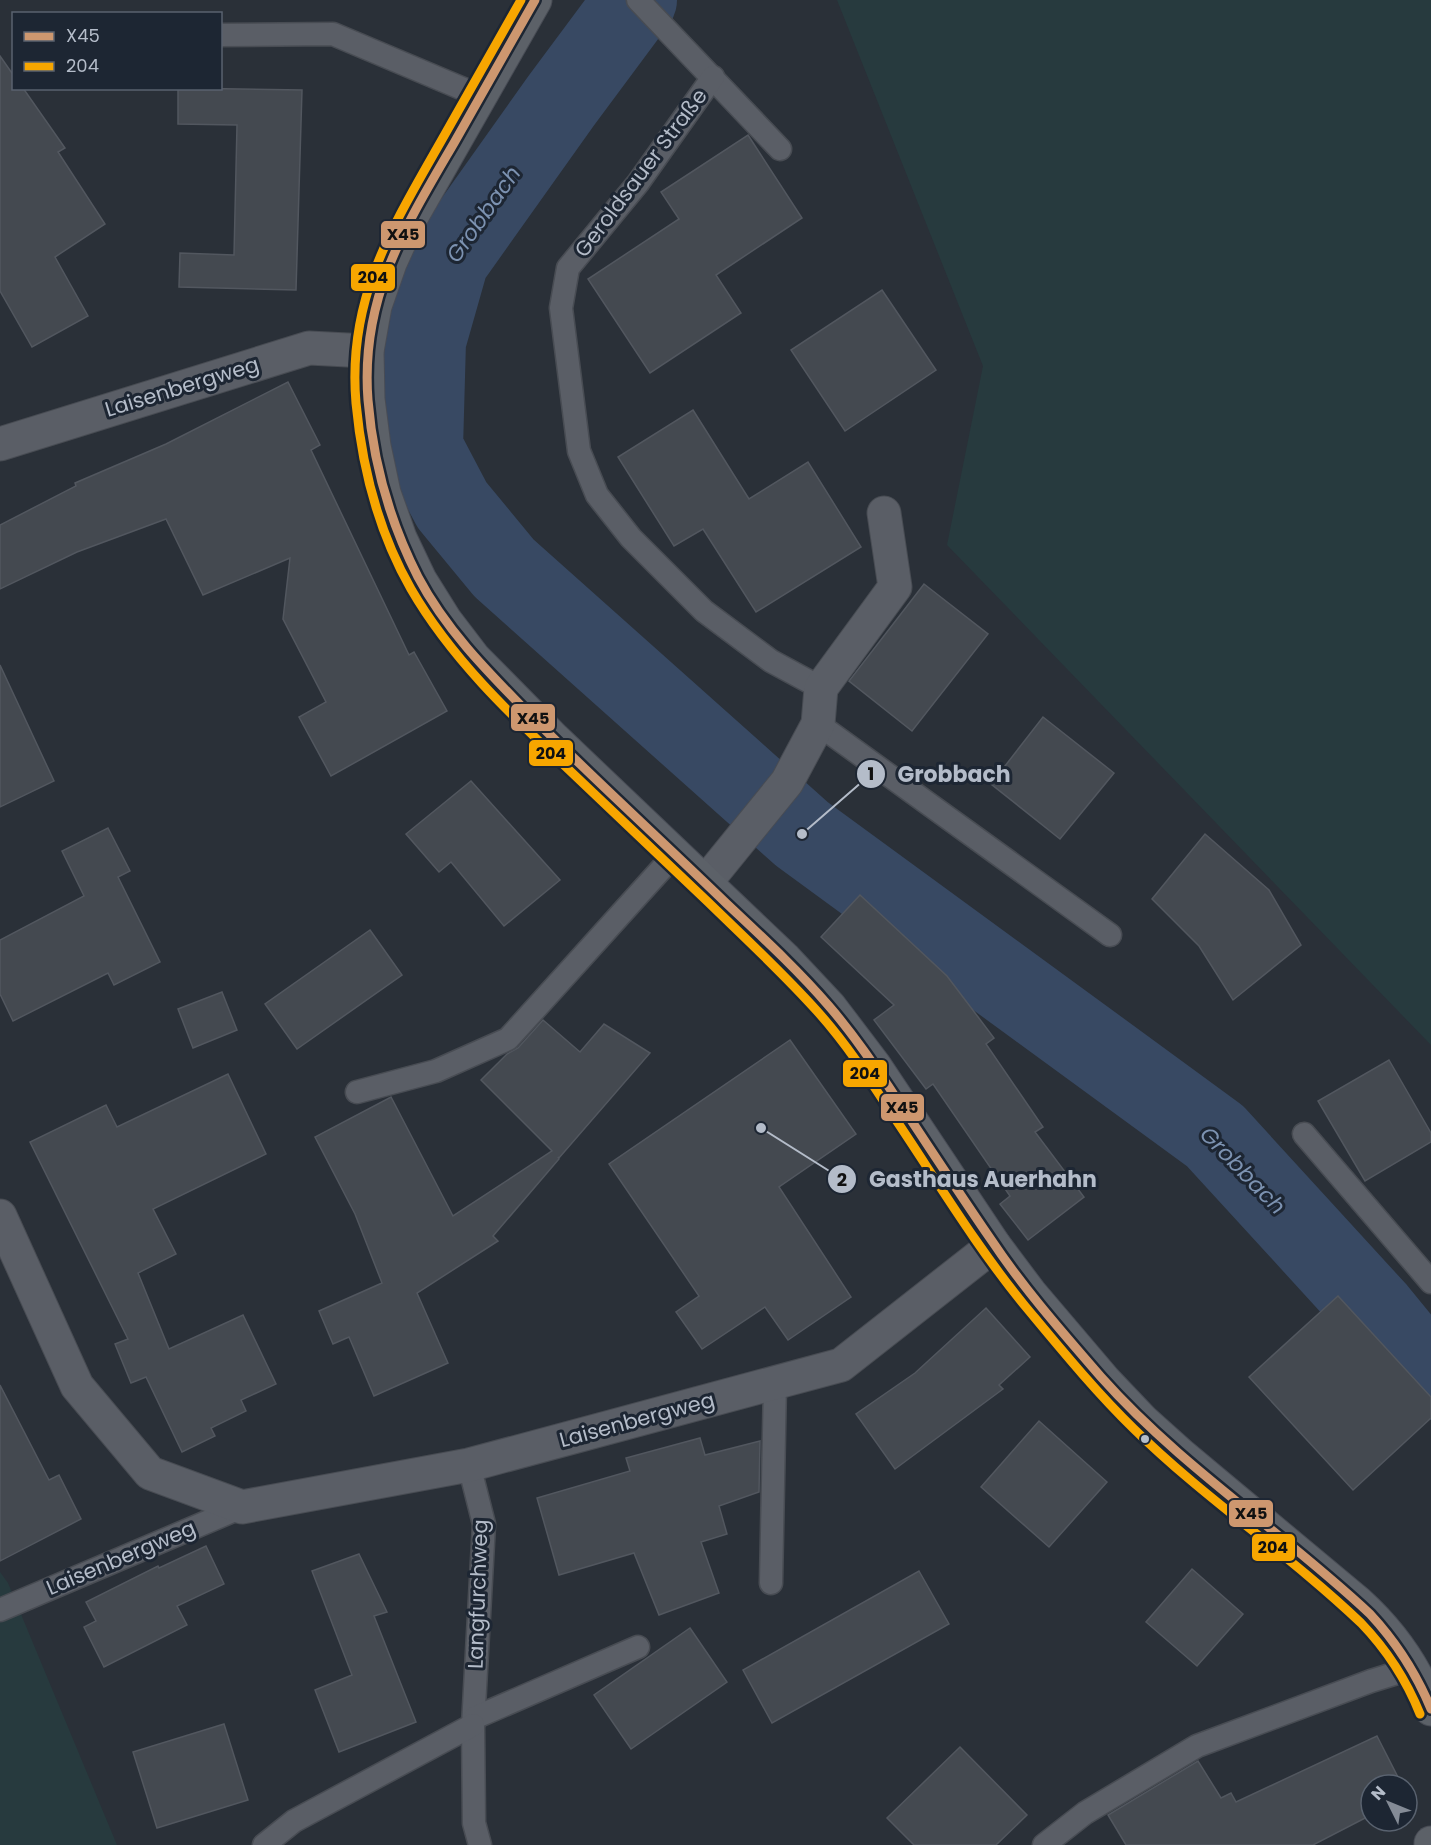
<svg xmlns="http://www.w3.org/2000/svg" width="1431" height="1845" font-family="Poppins,sans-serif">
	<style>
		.green { fill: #273a3e }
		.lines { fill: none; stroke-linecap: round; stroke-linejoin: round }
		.river { stroke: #384963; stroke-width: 82 }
		.building { fill: #444950; stroke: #52575f; stroke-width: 1.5 }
		.service-casing { stroke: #484c53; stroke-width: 25 }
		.minor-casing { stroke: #484c53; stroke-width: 35 }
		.primary-casing { stroke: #484c55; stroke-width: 35 }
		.service { stroke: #5a5e66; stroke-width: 22 }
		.minor { stroke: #5a5e66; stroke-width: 33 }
		.primary { stroke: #5c6168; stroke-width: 33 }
		.bus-1-casing { stroke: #1d2633; stroke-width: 14 }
		.bus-2-casing { stroke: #1d2633; stroke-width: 14 }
		.bus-1 { stroke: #cd976f; stroke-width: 9 }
		.bus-2 { stroke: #f7a600; stroke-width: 9 }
		.bus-dot { fill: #b4bcc9; stroke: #1d2633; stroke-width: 2 }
		.labels { text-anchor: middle; stroke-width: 6; stroke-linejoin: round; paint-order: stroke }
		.street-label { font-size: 21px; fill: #b4bcc9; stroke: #1d2633 }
		.water-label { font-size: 22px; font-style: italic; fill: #7c92b1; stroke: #1d2633 }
		.leader { fill: none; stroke: #b4bcc9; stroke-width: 2 }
		.callout-dot { fill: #b4bcc9; stroke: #1d2633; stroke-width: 2 }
		.mark-label { font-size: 18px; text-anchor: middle; font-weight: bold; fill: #111 }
		.callout-label { font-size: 22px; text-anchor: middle; font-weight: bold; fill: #b4bcc9; stroke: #1d2633; stroke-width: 6; stroke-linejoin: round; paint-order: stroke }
		.line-badge { stroke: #1d2633; stroke-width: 2 }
		.pale-badge-label { font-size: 16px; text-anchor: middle; font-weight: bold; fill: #111 }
	</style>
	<rect width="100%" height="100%" fill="#2a3038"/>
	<g class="green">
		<path d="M837 0H1431V1045L947 545 983 366Z"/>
		<path d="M0 1572 8 1583 117 1845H0Z"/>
	</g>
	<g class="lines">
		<path class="river" d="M636 0 561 101 448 260 425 341 422 448 452 505 504 568 802 834 1215 1136 1376 1312 1431 1379"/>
	</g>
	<g class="building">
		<path d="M0 56 14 76V88H23L65 148 58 152 105 224 55 257 88 316 32 347 0 291Z"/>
		<path d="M178 88 302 90 296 290 179 287 180 253 234 255 237 125 178 124Z"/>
		<path d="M748 135 802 218 716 275 741 313 650 373 588 279 679 219 661 192Z"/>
		<path d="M882 290 936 370 845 431 791 350Z"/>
		<path d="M288 382 320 445 311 450 409 655 414 652 447 711 331 776 299 717 326 702 283 619 290 558 203 595 166 519 77 552 0 589V525L76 486 75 483 166 444Z"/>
		<path d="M693 410 749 499 808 462 861 547 756 612 703 529 674 546 618 457Z"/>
		<path d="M924 584 988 634 912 731 849 681Z"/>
		<path d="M0 665 54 781 0 807Z"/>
		<path d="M1043 717 1114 773 1060 839 991 784Z"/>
		<path d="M471 781 560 880 504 926 451 862 439 872 406 834Z"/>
		<path d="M108 828 130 871 118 877 160 962 114 985 108 973 13 1021 0 994V940L84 896 62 851Z"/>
		<path d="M1205 834 1269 890 1301 945 1233 1000 1199 946 1152 899Z"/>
		<path d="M860 895 947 976 994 1038 986 1044 1043 1127 1035 1132 1084 1197 1028 1240 1000 1204 1010 1196 933 1084 926 1089 874 1020 894 1005 821 937Z"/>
		<path d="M370 930 402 975 297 1049 265 1004Z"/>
		<path d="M222 992 237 1030 193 1048 178 1009Z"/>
		<path d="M543 1020 580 1052 604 1024 650 1053 559 1158 558 1157 559 1159 493 1236 498 1241 417 1293 448 1363 374 1396 349 1337 333 1344 319 1311 382 1283 355 1214 315 1137 391 1097 453 1216 552 1151 481 1080 507 1054 518 1048Z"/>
		<path d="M790 1040 856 1134 779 1187 851 1297 788 1340 765 1307 702 1349 676 1312 699 1296 609 1164Z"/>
		<path d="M1389 1060 1431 1133V1142L1365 1181 1318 1101Z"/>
		<path d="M228 1074 266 1154 153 1209 176 1254 138 1273 169 1349 243 1315 276 1384 241 1400 246 1411 211 1428 215 1436 182 1452 146 1377 131 1383 115 1344 128 1339 30 1142 106 1105 117 1127Z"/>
		<path d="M1338 1296 1431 1397V1418L1353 1490 1249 1377Z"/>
		<path d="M986 1308 1030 1357 999 1385 1003 1389 895 1469 856 1414 915 1373Z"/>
		<path d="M0 1385 49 1480 59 1475 81 1519 0 1561Z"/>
		<path d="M1039 1421 1107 1482 1049 1547 981 1487Z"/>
		<path d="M700 1438 705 1455 760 1441 759 1492 719 1506 727 1534 701 1542 719 1593 659 1615 634 1553 559 1575 537 1498 630 1471 626 1458Z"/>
		<path d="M206 1546 224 1584 177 1606 187 1625 104 1667 84 1627 96 1621 86 1602 158 1566 159 1568Z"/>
		<path d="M359 1554 387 1612 374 1616 416 1722 339 1752 315 1690 352 1675 312 1571Z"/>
		<path d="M1192 1569 1243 1614 1197 1666 1146 1622Z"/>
		<path d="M919 1571 949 1624 772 1723 743 1670Z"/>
		<path d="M690 1628 727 1682 631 1749 594 1695Z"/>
		<path d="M224 1724 248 1800 157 1828 133 1752Z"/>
		<path d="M1377 1736 1402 1785H1371V1815L1313 1845H1126L1108 1815 1198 1761 1221 1798 1231 1793 1236 1802Z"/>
		<path d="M960 1747 1027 1815 996 1845H914L887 1818Z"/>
	</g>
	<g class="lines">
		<defs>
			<g id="service">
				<path d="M638 0 780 149"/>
				<path d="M220 35 333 34 480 96"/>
				<path d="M713 77 638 183 568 268 561 308 579 451 597 495 631 538 704 611 771 661 821 688"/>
				<path d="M818 724 1110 935"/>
				<path d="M357 1092 436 1071 508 1039 675 854"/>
				<path d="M1304 1134 1431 1282"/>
				<path d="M469 1465 484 1524 473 1725 474 1823 480 1845"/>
				<path d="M771 1583 775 1383"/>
				<path d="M0 1610 242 1507"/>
				<path d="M474 1718 638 1647"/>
				<path d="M264 1845 294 1821 473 1725"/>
				<path d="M1044 1845 1085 1813 1197 1746 1371 1681 1413 1668"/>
			</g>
			<g id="minor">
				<path d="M0 444 309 348 367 351"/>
				<path d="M705 883 787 782 818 724 821 688 895 587 884 513"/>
				<path d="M0 1216 77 1386 150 1473 242 1507 469 1465 841 1365 994 1245"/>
			</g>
			<g id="primary">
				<path d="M535 0 409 221 390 263 375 306 367 351 368 399 374 446 384 493 400 538 420 580 445 620 474 658 554 739 785 959 830 1007 874 1065 994 1245 1030 1293 1104 1380 1143 1421 1182 1456 1358 1603C1391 1633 1415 1666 1431 1709"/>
				<path d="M1431 1845V1843"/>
			</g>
		</defs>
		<use href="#service" class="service-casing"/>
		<use href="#minor" class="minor-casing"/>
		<use href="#primary" class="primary-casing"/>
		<use href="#service" class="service"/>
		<use href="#minor" class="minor"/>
		<use href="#primary" class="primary"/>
		<defs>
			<path id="bus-1" d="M535 0C508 48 481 95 454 143 405 227 360 298 368 400 373 462 390 522 418 577 447 632 491 675 534 719 597 782 663 842 727 904 762 937 797 969 828 1005 855 1036 878 1071 901 1105 931 1150 961 1196 992 1241 1024 1289 1063 1333 1101 1377 1181 1467 1283 1532 1370 1614 1397 1643 1416 1673 1431 1709"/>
			<path id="bus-2" d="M521 0C494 48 467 95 440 143 391 229 347 300 356 403 362 467 379 533 411 589 451 658 509 713 566 767 613 812 661 857 708 902 745 938 783 973 817 1011 845 1042 868 1077 890 1111 934 1176 975 1245 1025 1306 1060 1348 1095 1391 1134 1429 1205 1499 1289 1554 1361 1623 1387 1650 1406 1679 1420 1714"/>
		</defs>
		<use href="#bus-1" class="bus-1-casing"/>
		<use href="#bus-2" class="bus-2-casing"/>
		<use href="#bus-1" class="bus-1"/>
		<use href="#bus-2" class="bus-2"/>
	</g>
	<circle class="bus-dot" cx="1145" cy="1439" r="5"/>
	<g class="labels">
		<g class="street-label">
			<text transform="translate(641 173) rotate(-53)" y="7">Geroldsauer Straße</text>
			<text transform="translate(182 387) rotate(-17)" y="7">Laisenbergweg</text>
			<text transform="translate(637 1420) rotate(-15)" y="7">Laisenbergweg</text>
			<text transform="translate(121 1558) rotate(-23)" y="7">Laisenbergweg</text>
			<text transform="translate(478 1594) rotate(-88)" y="7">Langfurchweg</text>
		</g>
		<g class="water-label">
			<text transform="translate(483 214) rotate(-55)" y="8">Grobbach</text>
			<text transform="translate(1243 1170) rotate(46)" y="8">Grobbach</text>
		</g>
	</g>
	<path class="leader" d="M802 834L871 774M761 1128L842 1179"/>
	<g class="callout-dot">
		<circle cx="802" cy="834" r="6"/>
		<circle cx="761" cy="1128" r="6"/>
		<circle cx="871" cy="774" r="15"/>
		<circle cx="842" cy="1179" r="15"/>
	</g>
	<g class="mark-label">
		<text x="871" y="780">1</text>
		<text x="842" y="1186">2</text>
	</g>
	<g class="callout-label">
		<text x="954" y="782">Grobbach</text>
		<text x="983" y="1187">Gasthaus Auerhahn</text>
	</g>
	<g class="line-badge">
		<rect x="380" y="220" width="46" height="29" rx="6" fill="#cd976f"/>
		<rect x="350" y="263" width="46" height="29" rx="6" fill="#f7a600"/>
		<rect x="510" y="703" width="46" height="29" rx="6" fill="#cd976f"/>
		<rect x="528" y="739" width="46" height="28" rx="6" fill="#f7a600"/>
		<rect x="842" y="1059" width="46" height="29" rx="6" fill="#f7a600"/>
		<rect x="880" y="1093" width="45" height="29" rx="6" fill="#cd976f"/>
		<rect x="1228" y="1499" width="46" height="29" rx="6" fill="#cd976f"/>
		<rect x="1251" y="1533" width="45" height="29" rx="6" fill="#f7a600"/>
	</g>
	<g class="pale-badge-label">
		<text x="403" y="240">X45</text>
		<text x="373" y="283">204</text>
		<text x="533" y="724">X45</text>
		<text x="551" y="759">204</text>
		<text x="865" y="1079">204</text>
		<text x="902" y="1113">X45</text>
		<text x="1251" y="1519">X45</text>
		<text x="1273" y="1553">204</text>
	</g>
	<rect x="12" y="12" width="210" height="78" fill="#1d2633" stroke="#59626f" stroke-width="1.5"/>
	<rect x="24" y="32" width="30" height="9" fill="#cd976f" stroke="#59626f" stroke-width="1.5"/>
	<text x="66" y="42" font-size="18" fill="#b4bcc9">X45</text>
	<rect x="24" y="62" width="30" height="9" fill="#f7a600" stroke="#59626f" stroke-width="1.5"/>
	<text x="66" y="72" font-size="18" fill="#b4bcc9">204</text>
	<g transform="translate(1389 1803) rotate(313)"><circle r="28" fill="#1d2633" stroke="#59626f" stroke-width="1.5"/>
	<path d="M0-4.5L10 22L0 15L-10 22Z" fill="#848b96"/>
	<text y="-9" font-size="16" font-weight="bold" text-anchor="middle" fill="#b4bcc9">N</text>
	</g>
</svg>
